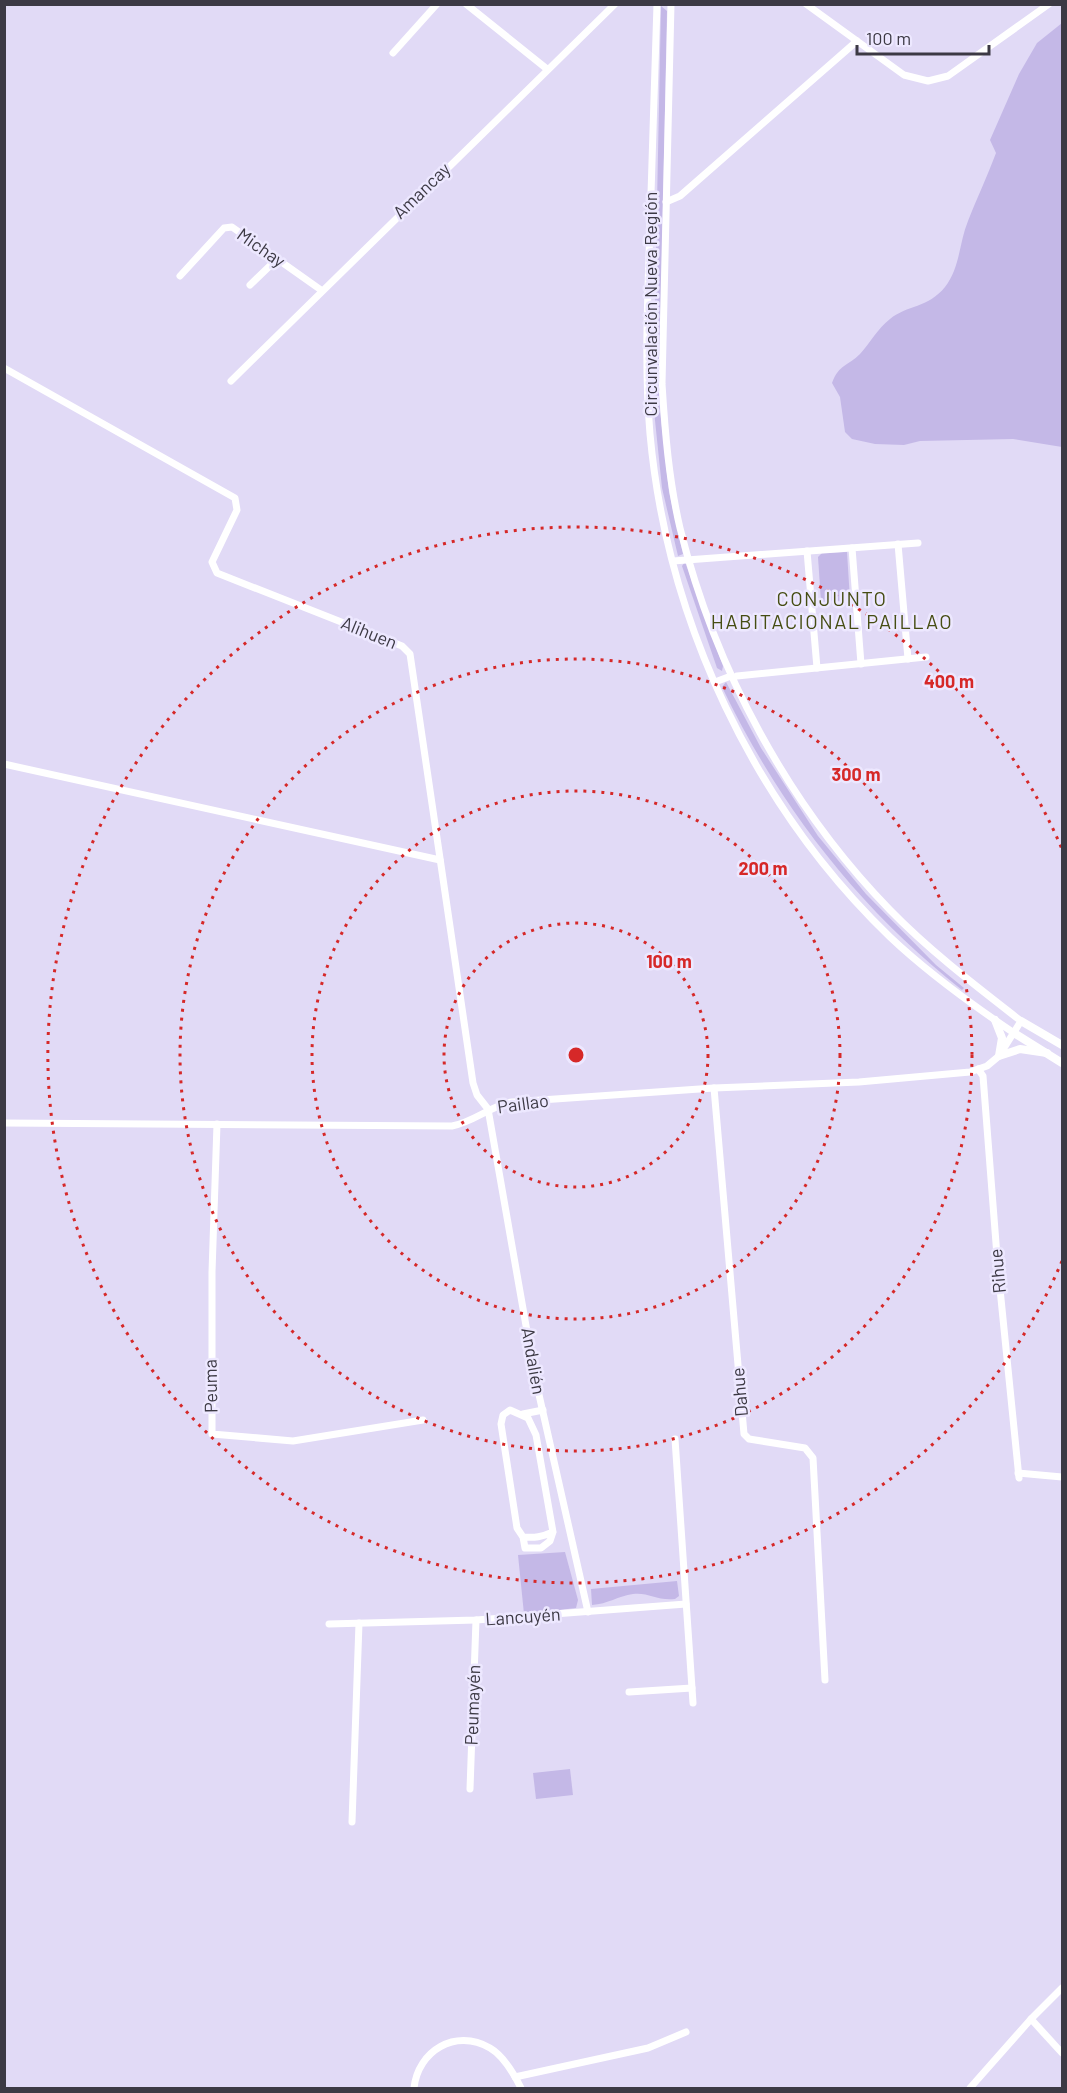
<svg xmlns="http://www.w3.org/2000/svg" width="1067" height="2093" font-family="Barlow,sans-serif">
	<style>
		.green { fill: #c4b8e7 }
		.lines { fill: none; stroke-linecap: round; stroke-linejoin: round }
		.minor { stroke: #fff; stroke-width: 7 }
		.tertiary { stroke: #fff; stroke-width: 8 }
		.ring { fill: none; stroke: #d62828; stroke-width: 3; stroke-dasharray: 3 6 }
		.labels { text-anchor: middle; stroke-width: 5; stroke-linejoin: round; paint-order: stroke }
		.street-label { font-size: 18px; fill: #3c3944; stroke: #ede8ff }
		.neighbourhood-label { font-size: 20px; letter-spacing: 1.5px; fill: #464d13; stroke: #ede8ff }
		.centre { fill: #d62828; stroke: #ede8ff; stroke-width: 3 }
		.ring-label { font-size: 18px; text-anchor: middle; font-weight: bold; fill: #d62828; stroke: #ede8ff; stroke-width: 5; stroke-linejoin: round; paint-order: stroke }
	</style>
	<rect width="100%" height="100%" fill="#e1daf6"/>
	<g class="green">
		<path d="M661 6 667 11 659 400 669 492 683 554 678 556 662 488 653 401Z"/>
		<path d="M1062 23V447L1013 439 920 441 904 445 875 444 852 439 845 432 840 397 832 383C839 364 848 366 860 354 870 343 878 328 890 319 907 305 928 308 945 287 960 268 959 243 968 221 977 198 987 177 996 153L990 140 1019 74 1037 43Z"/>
		<path d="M847 552 850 600 821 602 818 557 822 553Z"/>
		<path d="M685 562 723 666 722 671 717 668 682 566Z"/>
		<path d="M726 682 761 748 818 836 866 894 936 965 964 988 962 990C858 908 779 806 722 687Z"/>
		<path d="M565 1552 578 1600 576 1608 524 1614 518 1555Z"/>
		<path d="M677 1581 679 1596 675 1599C657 1601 648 1592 633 1594 618 1596 608 1604 592 1605L591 1589Z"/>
		<path d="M570 1769 573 1795 536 1799 533 1773Z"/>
	</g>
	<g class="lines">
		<g class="minor">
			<path d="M466 4 547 69"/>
			<path d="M657 4C654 78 653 151 650 225 648 294 644 364 650 434 667 621 754 806 890 937 927 972 971 1004 1014 1033"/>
			<path d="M806 4 904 75 928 81 948 76 1049 4"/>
			<path d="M393 53 437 4"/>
			<path d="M666 202 680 196 857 41"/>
			<path d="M180 276 224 228 232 227 321 290"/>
			<path d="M250 285 277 259"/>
			<path d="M4 368 235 498 237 510 212 562 217 573 402 646 410 654 473 1083 477 1095 488 1109 535 1377 588 1612"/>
			<path d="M231 381 615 4"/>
			<path d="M898 544 908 659"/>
			<path d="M852 548 861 664"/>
			<path d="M807 551 817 668"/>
			<path d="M673 561 918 543"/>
			<path d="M737 676 926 657"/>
			<path d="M715 682 731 676"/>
			<path d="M4 764 440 860"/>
			<path d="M978 1069 983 1076 998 1269 1019 1478"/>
			<path d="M714 1088 744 1434 749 1439 805 1448 813 1458 825 1680"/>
			<path d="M4 1123 452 1126C474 1122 490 1106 512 1102L714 1088 859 1082 970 1072 987 1066 999 1056 1021 1021C976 986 930 951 890 910 788 805 715 669 680 528 669 481 665 432 662 384L671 4"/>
			<path d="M217 1124 212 1272V1434L293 1441 423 1420"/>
			<path d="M523 1414 543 1410"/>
			<path d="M675 1439 693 1703"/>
			<path d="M1018 1473 1062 1477"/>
			<path d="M523 1537 525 1548H541L550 1541 553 1532 536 1435 528 1418 510 1410 503 1415 501 1424 517 1528 523 1537C535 1538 542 1537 553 1532"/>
			<path d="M329 1624 476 1620 686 1604"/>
			<path d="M629 1692 692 1688"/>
			<path d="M470 1789 476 1620"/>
			<path d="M352 1822 359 1623"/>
			<path d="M1031 2019 1062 2053"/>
			<path d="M515 2077 648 2048 686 2032"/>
			<path d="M414 2088C418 2051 455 2028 490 2048 504 2056 514 2074 521 2088"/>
			<path d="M970 2088 1031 2019 1062 1988"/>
		</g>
		<g class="tertiary">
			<path d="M995 1020 1002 1038 999 1056 1020 1049 1047 1053"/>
			<path d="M1021 1021 1062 1045"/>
			<path d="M1014 1033 1062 1063"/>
		</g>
	</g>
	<g class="ring">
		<circle cx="576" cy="1055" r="132"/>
		<circle cx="576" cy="1055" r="264"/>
		<circle cx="576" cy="1055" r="396"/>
		<path d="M1062 1261A528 528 0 1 1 1062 849"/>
	</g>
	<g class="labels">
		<g class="street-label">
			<text transform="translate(422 191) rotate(-44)" y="6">Amancay</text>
			<text transform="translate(261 248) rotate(35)" y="6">Michay</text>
			<text transform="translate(651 304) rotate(-90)" y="6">Circunvalación Nueva Región</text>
			<text transform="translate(369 633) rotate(22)" y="6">Alihuen</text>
			<text transform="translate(523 1104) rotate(-8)" y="6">Paillao</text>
			<text transform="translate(998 1271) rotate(-95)" y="6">Rihue</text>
			<text transform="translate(533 1361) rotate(80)" y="6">Andalién</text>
			<text transform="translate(211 1386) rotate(-91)" y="6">Peuma</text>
			<text transform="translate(740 1392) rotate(-95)" y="6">Dahue</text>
			<text transform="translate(523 1617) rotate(-4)" y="6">Lancuyén</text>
			<text transform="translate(473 1705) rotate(-88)" y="6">Peumayén</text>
		</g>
		<g class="neighbourhood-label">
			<text x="832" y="606">CONJUNTO<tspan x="832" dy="23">HABITACIONAL PAILLAO</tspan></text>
		</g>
	</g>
	<circle cx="576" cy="1055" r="9" class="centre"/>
	<g class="ring-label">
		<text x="949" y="688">400 m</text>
		<text x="856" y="781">300 m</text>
		<text x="763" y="875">200 m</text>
		<text x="669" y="968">100 m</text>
	</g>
	<rect width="1067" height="2093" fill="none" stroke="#3c3944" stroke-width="12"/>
	<path d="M857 45v9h132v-9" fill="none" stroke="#3c3944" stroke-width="3"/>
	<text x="866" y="45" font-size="18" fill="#3c3944" stroke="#ede8ff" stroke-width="4.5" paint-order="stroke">100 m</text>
</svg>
